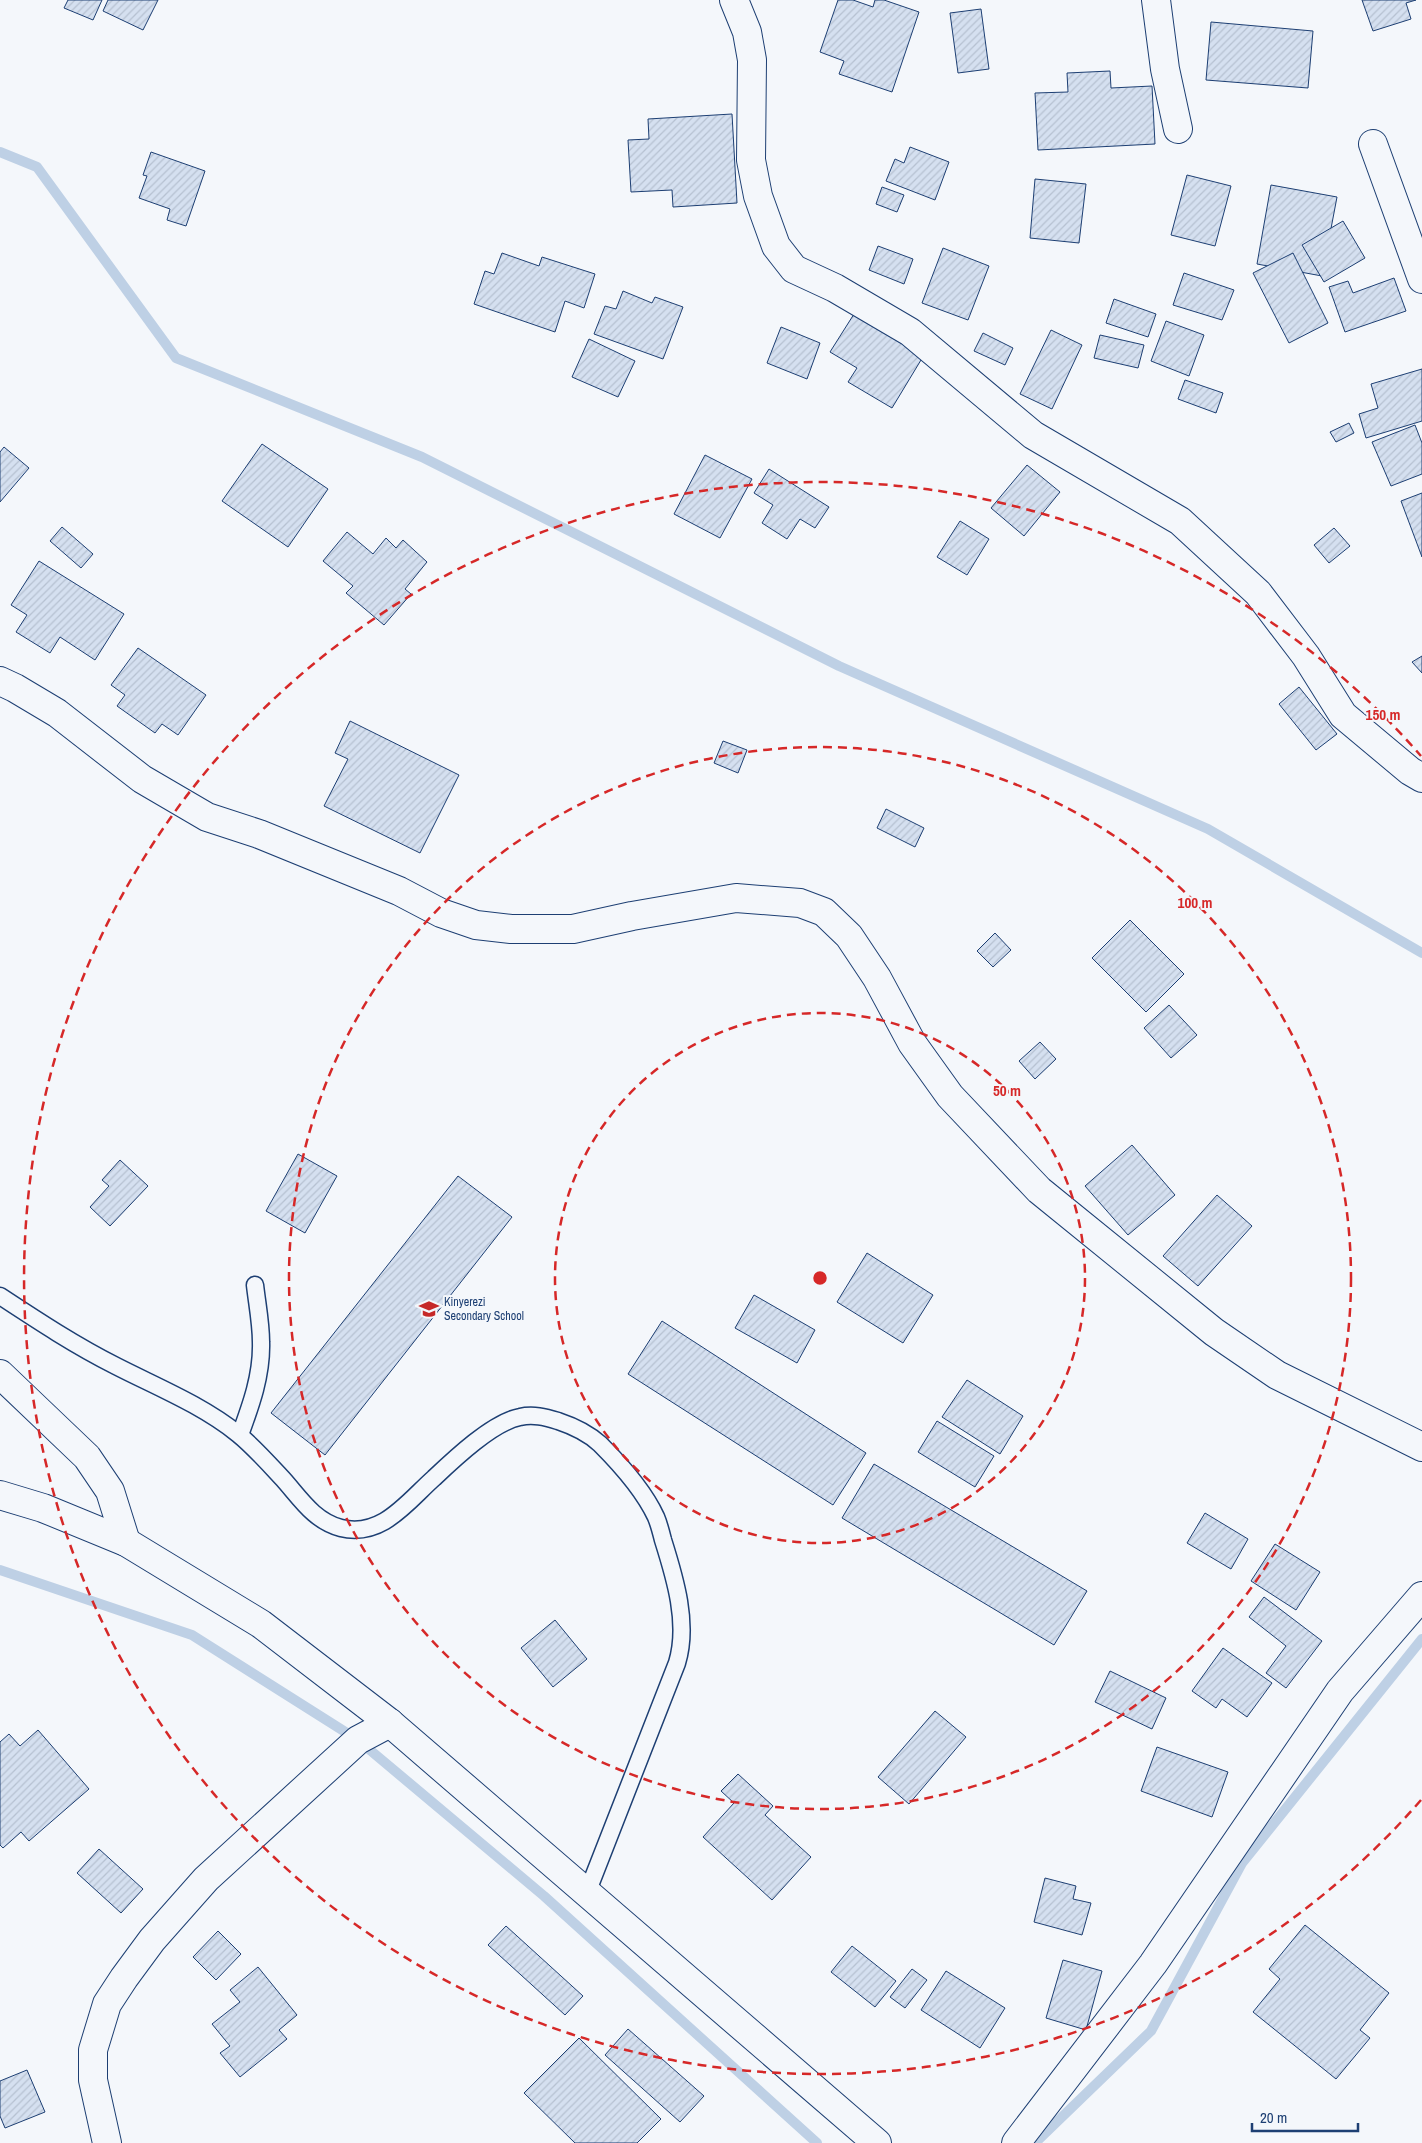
<svg xmlns="http://www.w3.org/2000/svg" width="1422" height="2143" font-family="'Archivo Narrow',sans-serif">
	<style>
		.lines { fill: none; stroke-linecap: round; stroke-linejoin: round }
		.stream { stroke: #bed0e5; stroke-width: 10 }
		.building { fill: url(#building-hatch); stroke: #1d3f73 }
		.lane-casing { stroke: #1d3f73; stroke-width: 19 }
		.street-casing { stroke: #1d3f73; stroke-width: 30 }
		.secondary-casing { stroke: #1d3f73; stroke-width: 30 }
		.lane { stroke: #f4f7fb; stroke-width: 16 }
		.street { stroke: #f4f7fb; stroke-width: 28 }
		.secondary { stroke: #f4f7fb; stroke-width: 28 }
		.ring { fill: none; stroke: #d62828; stroke-width: 2.5; stroke-dasharray: 9 6 }
		.labels { text-anchor: middle; stroke-width: 4; stroke-linejoin: round; paint-order: stroke }
		.poi-label { font-size: 12px; fill: #1d3f73; stroke: #f4f7fb; text-anchor: start }
		.centre { fill: #d62828; stroke: #f4f7fb; stroke-width: 2.5 }
		.ring-label { font-size: 15px; text-anchor: middle; font-weight: bold; fill: #d62828; stroke: #f4f7fb; stroke-width: 4; stroke-linejoin: round; paint-order: stroke }
	</style>
	<defs>
		<pattern id="building-hatch" width="6" height="6" patternUnits="userSpaceOnUse" patternTransform="scale(1.25)"><rect width="6" height="6" fill="#d5e0f0"/><path d="M-1 1l2-2M0 6l6-6M5 7l2-2" fill="none" stroke="#b6c1d1"/></pattern>
	</defs>
	<rect width="100%" height="100%" fill="#f4f7fb"/>
	<g class="lines">
		<g class="stream">
			<path d="M0 152 37 167 176 358 422 457 839 666 1208 829 1422 953"/>
			<path d="M0 1570 192 1635 358 1740 544 1896 817 2143"/>
			<path d="M1037 2141 1151 2031 1242 1863 1422 1639"/>
		</g>
	</g>
	<g class="building">
		<path d="M68 0H102L93 20 64 8Z"/>
		<path d="M108 0H158L143 30 103 11Z"/>
		<path d="M838 0H853L873 7 875 0H884L919 12 892 92 839 74 844 61 820 52Z"/>
		<path d="M1362 0H1416L1406 3 1411 19 1373 31Z"/>
		<path d="M981 9 989 69 958 73 950 13Z"/>
		<path d="M1211 22 1313 31 1308 88 1206 80Z"/>
		<path d="M1110 71 1111 88 1152 86 1155 144 1038 150 1035 93 1068 92 1067 73Z"/>
		<path d="M732 114 737 203 673 207 672 190 631 192 628 140 649 139 648 119Z"/>
		<path d="M910 147 949 162 935 200 886 181 895 159 904 163Z"/>
		<path d="M151 152 205 171 186 226 167 220 170 209 139 198 147 176 143 175Z"/>
		<path d="M1187 175 1231 186 1215 246 1171 235Z"/>
		<path d="M1035 179 1086 184 1079 243 1030 238Z"/>
		<path d="M1271 185 1337 197 1322 276 1257 264Z"/>
		<path d="M882 187 904 195 897 212 876 204Z"/>
		<path d="M1343 221 1365 258 1324 282 1302 245Z"/>
		<path d="M878 246 913 259 904 284 869 270Z"/>
		<path d="M943 248 989 266 968 320 922 303Z"/>
		<path d="M502 253 539 266 542 257 595 274 584 308 565 301 555 332 474 304 485 271 494 274Z"/>
		<path d="M1293 253 1328 323 1289 343 1253 273Z"/>
		<path d="M1184 273 1234 290 1222 320 1173 305Z"/>
		<path d="M1394 278 1406 311 1345 332 1329 287 1348 281 1353 293Z"/>
		<path d="M623 291 652 303 655 297 683 307 663 359 594 334 605 306 616 309Z"/>
		<path d="M1114 299 1156 314 1148 337 1106 323Z"/>
		<path d="M854 314 924 355 892 408 848 382 857 368 830 352Z"/>
		<path d="M1166 321 1204 335 1189 376 1151 361Z"/>
		<path d="M781 327 820 343 807 379 767 363Z"/>
		<path d="M1051 330 1082 345 1052 409 1020 394Z"/>
		<path d="M983 333 1013 348 1005 365 974 351Z"/>
		<path d="M1100 335 1144 345 1138 368 1094 358Z"/>
		<path d="M589 339 635 361 618 397 572 377Z"/>
		<path d="M1422 369V421L1366 438 1359 414 1378 408 1371 384Z"/>
		<path d="M1185 380 1223 393 1216 413 1178 399Z"/>
		<path d="M1349 423 1354 433 1336 442 1330 432Z"/>
		<path d="M1415 425 1422 443V474L1391 486 1372 442Z"/>
		<path d="M262 444 328 489 288 547 222 501Z"/>
		<path d="M4 447 29 468 0 502V452Z"/>
		<path d="M705 455 752 479 720 538 674 514Z"/>
		<path d="M1027 465 1060 492 1024 536 991 508Z"/>
		<path d="M769 469 829 507 815 528 800 519 787 539 762 523 773 505 754 493Z"/>
		<path d="M1422 493V557L1401 501Z"/>
		<path d="M960 521 989 539 967 575 937 557Z"/>
		<path d="M62 527 93 554 81 568 50 541Z"/>
		<path d="M1334 528 1350 546 1329 563 1314 545Z"/>
		<path d="M347 532 373 554 386 538 396 548 403 540 427 562 405 589 411 594 384 625 346 593 353 586 323 561Z"/>
		<path d="M39 561 124 614 95 660 60 637 50 653 16 632 27 615 11 605Z"/>
		<path d="M138 648 206 695 178 735 162 724 155 733 117 706 125 695 111 685Z"/>
		<path d="M1422 656V673L1412 662Z"/>
		<path d="M1299 687 1337 734 1316 750 1279 704Z"/>
		<path d="M350 721 459 775 420 853 324 806 348 759 335 753Z"/>
		<path d="M723 741 747 750 738 773 714 763Z"/>
		<path d="M886 809 924 828 915 847 877 828Z"/>
		<path d="M1130 920 1184 974 1146 1012 1092 958Z"/>
		<path d="M995 933 1011 950 993 967 977 951Z"/>
		<path d="M1169 1005 1197 1035 1171 1058 1144 1028Z"/>
		<path d="M1040 1042 1056 1059 1035 1079 1019 1061Z"/>
		<path d="M1132 1145 1175 1195 1128 1235 1085 1186Z"/>
		<path d="M298 1154 337 1176 305 1233 266 1211Z"/>
		<path d="M120 1160 148 1186 110 1226 90 1207 109 1186 102 1180Z"/>
		<path d="M458 1176 512 1217 325 1455 271 1413Z"/>
		<path d="M1217 1195 1252 1226 1198 1286 1163 1256Z"/>
		<path d="M867 1253 933 1295 903 1343 837 1302Z"/>
		<path d="M754 1295 815 1330 797 1363 735 1328Z"/>
		<path d="M662 1321 866 1453 833 1505 628 1374Z"/>
		<path d="M967 1380 1023 1416 1000 1454 942 1417Z"/>
		<path d="M937 1421 994 1456 975 1487 918 1452Z"/>
		<path d="M874 1464 1087 1591 1054 1645 842 1518Z"/>
		<path d="M1205 1513 1248 1539 1231 1569 1187 1543Z"/>
		<path d="M1275 1544 1320 1572 1296 1610 1251 1581Z"/>
		<path d="M1264 1597 1322 1641 1286 1688 1266 1673 1286 1646 1249 1617Z"/>
		<path d="M555 1620 587 1659 553 1687 521 1648Z"/>
		<path d="M1223 1648 1272 1683 1247 1717 1222 1699 1216 1708 1192 1691Z"/>
		<path d="M1110 1671 1166 1698 1152 1729 1095 1702Z"/>
		<path d="M935 1711 966 1737 909 1804 878 1777Z"/>
		<path d="M38 1730 89 1789 29 1841 21 1832 3 1848 0 1845V1742L9 1734 20 1746Z"/>
		<path d="M1157 1747 1228 1772 1212 1817 1141 1791Z"/>
		<path d="M738 1774 773 1806 765 1815 811 1857 772 1900 703 1837 734 1803 721 1791Z"/>
		<path d="M99 1849 143 1889 121 1913 77 1873Z"/>
		<path d="M1045 1878 1076 1886 1073 1899 1091 1903 1082 1935 1034 1922Z"/>
		<path d="M1305 1925 1389 1993 1360 2030 1370 2038 1336 2079 1253 2012 1280 1979 1269 1969Z"/>
		<path d="M506 1926 583 1996 565 2015 488 1945Z"/>
		<path d="M218 1931 241 1954 216 1980 193 1957Z"/>
		<path d="M852 1946 896 1981 875 2007 831 1972Z"/>
		<path d="M1063 1960 1102 1971 1086 2030 1046 2018Z"/>
		<path d="M258 1967 297 2015 279 2030 287 2039 240 2077 220 2053 230 2046 212 2024 240 2002 230 1990Z"/>
		<path d="M912 1969 927 1980 905 2008 890 1997Z"/>
		<path d="M946 1971 1005 2008 980 2048 921 2010Z"/>
		<path d="M628 2029 704 2096 680 2122 605 2055Z"/>
		<path d="M579 2038 661 2119 637 2143H575L524 2093Z"/>
		<path d="M27 2070 45 2112 5 2128 0 2116V2081Z"/>
	</g>
	<g class="lines">
		<defs>
			<g id="lane">
				<path d="M0 1296C38 1321 76 1346 116 1366 157 1387 202 1405 238 1434 253 1446 270 1465 283 1479 300 1498 314 1521 341 1528 382 1538 407 1502 434 1478 454 1459 493 1422 520 1417 533 1414 545 1417 558 1421 573 1426 588 1433 600 1444 620 1464 644 1491 656 1517 659 1524 661 1532 663 1540 675 1578 689 1624 677 1663L587 1893"/>
				<path d="M240 1435C251 1405 262 1375 261 1342 261 1323 257 1303 255 1285"/>
			</g>
			<g id="street">
				<path d="M734 0 747 32 752 60 751 160 758 196 776 246 794 269 835 288 910 332 1033 435 1180 521 1258 593 1306 656 1343 715 1410 771 1422 778"/>
				<path d="M1156 0 1165 69 1178 129"/>
				<path d="M1373 144 1422 279"/>
				<path d="M0 681 15 688 57 713 142 779 207 817 259 834 399 891 441 913 476 925 511 929H573L632 916 736 898 800 903 824 912 849 936 877 978 912 1043 950 1096 1039 1190 1214 1332 1277 1375 1422 1447"/>
				<path d="M0 1374 87 1457 110 1491 126 1542"/>
				<path d="M107 2143 93 2080V2050L107 2004 124 1978 152 1940 206 1879 358 1740 390 1723"/>
				<path d="M1016 2143 1153 1964 1340 1691 1422 1596"/>
			</g>
			<path id="secondary" d="M0 1495 43 1508 126 1542 261 1624 390 1723 877 2143"/>
		</defs>
		<use href="#lane" class="lane-casing"/>
		<use href="#street" class="street-casing"/>
		<use href="#secondary" class="secondary-casing"/>
		<use href="#lane" class="lane"/>
		<use href="#street" class="street"/>
		<use href="#secondary" class="secondary"/>
	</g>
	<g class="ring">
		<circle cx="820" cy="1278" r="265"/>
		<circle cx="820" cy="1278" r="531"/>
		<path d="M1421 1800A796 796 0 1 1 1421 756"/>
	</g>
	<defs>
		<symbol id="school-bare" viewBox="-9 -9 18 18"><path d="M0-5L7-2L0 1L-7-2ZM-4 1L0 2.5L4 1V4Q0 6-4 4Z" fill="#c62828" stroke="#f4f7fb" stroke-width="2.5" paint-order="stroke"/></symbol>
	</defs>
	<g fill-rule="evenodd">
		<use href="#school-bare" x="415" y="1295" width="28" height="28"/>
	</g>
	<g class="labels">
		<g class="poi-label">
			<text x="444" y="1306">Kinyerezi<tspan x="444" dy="14">Secondary School</tspan></text>
		</g>
	</g>
	<circle cx="820" cy="1278" r="8" class="centre"/>
	<g class="ring-label">
		<text x="1383" y="720">150 m</text>
		<text x="1195" y="908">100 m</text>
		<text x="1007" y="1096">50 m</text>
	</g>
	<path d="M1252 2123v8h106v-8" fill="none" stroke="#1d3f73" stroke-width="2.5"/>
	<text x="1260" y="2123" font-size="15" fill="#1d3f73" stroke="#f4f7fb" stroke-width="4" paint-order="stroke">20 m</text>
</svg>
